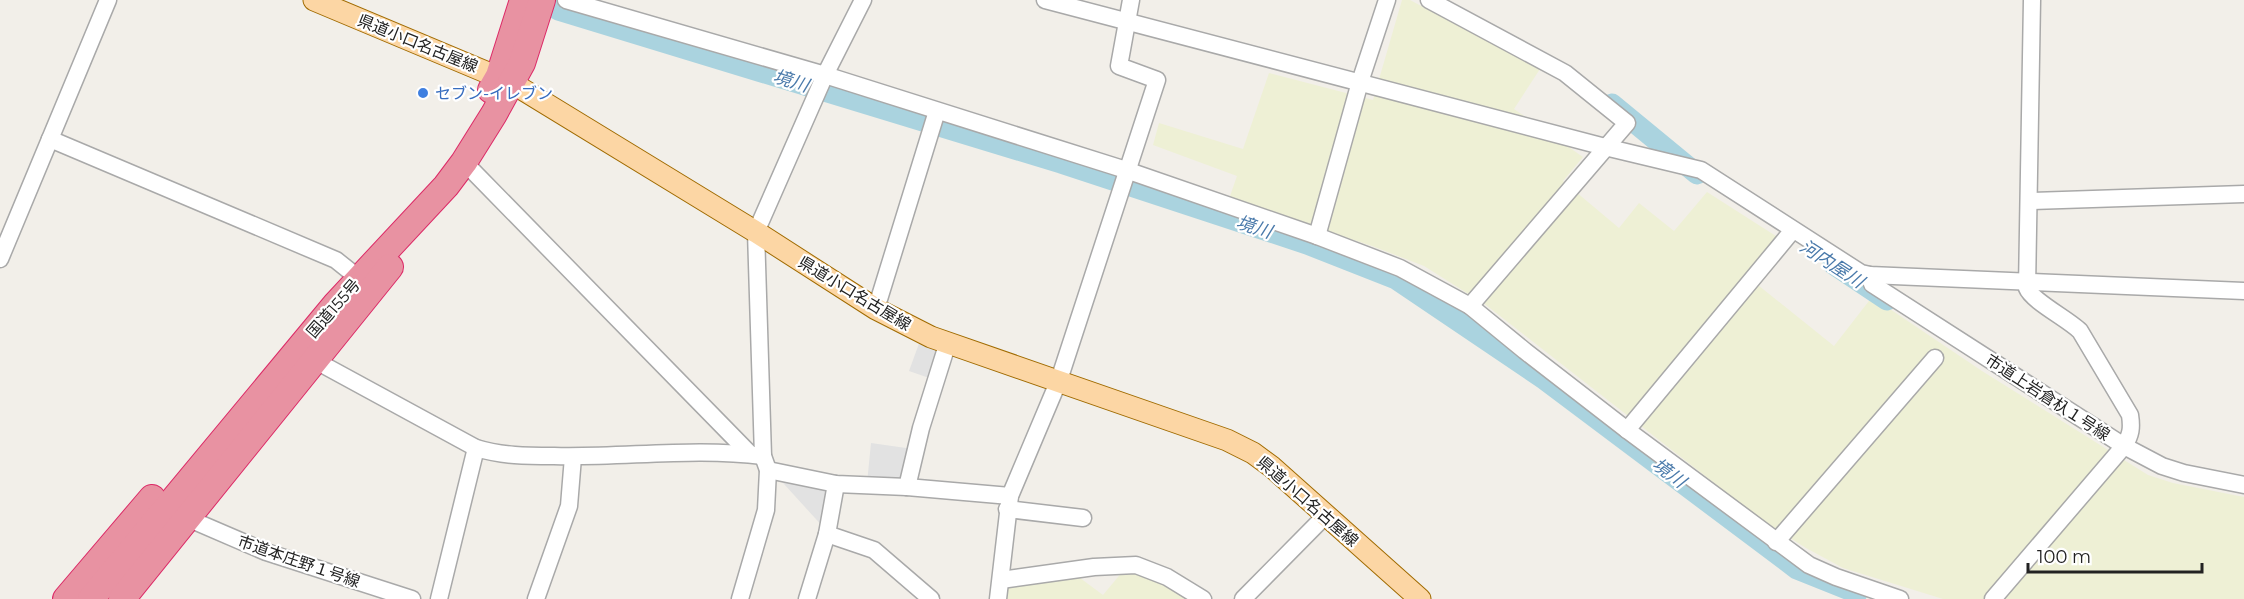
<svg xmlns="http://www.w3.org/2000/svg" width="2244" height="599" font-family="Montserrat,'Noto Sans JP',sans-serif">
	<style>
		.farmland { fill: #eef0d5 }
		.parking { fill: #e2e2e2 }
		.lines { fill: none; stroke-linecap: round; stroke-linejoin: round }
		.river { stroke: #aad3df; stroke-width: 21 }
		.minor-casing { stroke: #a9a9a9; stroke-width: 19 }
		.major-casing { stroke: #a06b00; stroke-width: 23 }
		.highway-casing { stroke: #dc2a67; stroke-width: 28 }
		.minor { stroke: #fff; stroke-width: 16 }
		.major { stroke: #fcd6a4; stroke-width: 21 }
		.highway { stroke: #e892a2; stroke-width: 26 }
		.shop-dot { fill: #3f7fe0; stroke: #fff; stroke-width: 2 }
		.labels { text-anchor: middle; stroke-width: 4.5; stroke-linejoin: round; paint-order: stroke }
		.street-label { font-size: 16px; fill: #222; stroke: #fff }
		.shop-label { font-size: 16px; fill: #366cbe; stroke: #fff; text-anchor: start }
		.water-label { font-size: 18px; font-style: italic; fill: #4a7aab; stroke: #fff }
	</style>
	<rect width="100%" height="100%" fill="#f2efe9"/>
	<g class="farmland">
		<path d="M1402 0H1410L1540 69 1514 109 1583 157 1563 181 1619 228 1639 203 1674 231 1707 192 1779 238 1748 277 1834 346 1872 297 1982 371 2148 475 2173 483 2244 497V599H1943L1843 568 1806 548 1759 518 1486 305 1424 266 1372 246 1229 199 1237 176 1153 145 1159 123 1243 149 1269 73 1373 100Z"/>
		<path d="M1123 571 1134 572 1166 583 1193 599H1003L1005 584 1076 575 1103 595Z"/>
	</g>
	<g class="parking">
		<path d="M921 338 943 345 932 379 909 371Z"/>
		<path d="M871 443 913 449 905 485 867 483Z"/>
		<path d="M774 473 834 485 825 529Z"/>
	</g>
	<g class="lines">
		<g class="river">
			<path d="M558 10 1061 163 1307 244 1396 279 1544 379 1797 569 1857 593"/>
			<path d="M1612 104 1697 174"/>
			<path d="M1833 264 1887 300"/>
		</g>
		<defs>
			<g id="minor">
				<path d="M566 0 825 75 1126 170 1317 236 1400 268 1470 306 1525 351 1627 430 1809 565 1836 577 1900 599"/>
				<path d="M1045 0 1605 147 1701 170 1861 273 1870 275 2244 291"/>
				<path d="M1429 0 1565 73 1627 123 1470 306"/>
				<path d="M50 139 336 260 351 272"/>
				<path d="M464 162 750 454"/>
				<path d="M2030 201 2244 194"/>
				<path d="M1317 236 1360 82 1387 0"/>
				<path d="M0 259 108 0"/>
				<path d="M1870 275 1872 284 2124 446 2162 466 2184 473 2244 485"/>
				<path d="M876 309 937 111"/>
				<path d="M316 361 476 448C502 456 527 456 554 456 623 458 694 447 763 456"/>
				<path d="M1627 430 1793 230"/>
				<path d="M768 470 836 484 907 487 1010 496"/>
				<path d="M907 487 921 428 948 342"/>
				<path d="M1007 509 1083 518"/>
				<path d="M187 518 266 552 412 599"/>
				<path d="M827 534 874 550 931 599"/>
				<path d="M1776 542 1935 358"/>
				<path d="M1001 580 1094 567 1136 565 1167 577 1203 599"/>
				<path d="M439 599 476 448"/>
				<path d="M536 599 569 506 573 457"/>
				<path d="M740 599 766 510 768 470 763 456 756 232 825 75 863 0"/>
				<path d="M807 599 827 534 836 484"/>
				<path d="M998 599 1010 496 1059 380 1157 80 1119 66 1131 0"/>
				<path d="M1243 599 1326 515"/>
				<path d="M1993 599 2124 446C2131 435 2132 428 2130 415L2080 331C2068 319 2032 301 2027 288L2032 0"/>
			</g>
			<path id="major" d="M314 0 512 83 756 232 876 309 931 337 1227 440 1253 453 1272 467 1420 599"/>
			<g id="highway">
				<path d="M491 90 499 76 523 0"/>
				<path d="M66 599 152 498"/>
				<path d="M91 599 336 304 446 186 464 162 494 114 522 63 542 0"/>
				<path d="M122 599 390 267"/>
			</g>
		</defs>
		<use href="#minor" class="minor-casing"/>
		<use href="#major" class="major-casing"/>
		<use href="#highway" class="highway-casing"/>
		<use href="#minor" class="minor"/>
		<use href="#major" class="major"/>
		<use href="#highway" class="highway"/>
	</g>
	<circle class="shop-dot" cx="423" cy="93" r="6"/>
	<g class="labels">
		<g class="street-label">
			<text transform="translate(418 43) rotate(22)" y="6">県道小口名古屋線</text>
			<text transform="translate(855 293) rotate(31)" y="6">県道小口名古屋線</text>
			<text transform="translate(333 308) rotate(-49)" y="6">国道155号</text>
			<text transform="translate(2048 397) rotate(33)" y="6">市道上岩倉杁１号線</text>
			<text transform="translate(1308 501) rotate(41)" y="6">県道小口名古屋線</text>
			<text transform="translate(299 561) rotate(19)" y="6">市道本庄野１号線</text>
		</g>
		<g class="shop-label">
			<text x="435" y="99">セブン-イレブン</text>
		</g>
		<g class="water-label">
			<text transform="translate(791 81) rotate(17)" y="6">境川</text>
			<text transform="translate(1254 227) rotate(18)" y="6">境川</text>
			<text transform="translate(1832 264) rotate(33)" y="6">河内屋川</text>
			<text transform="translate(1669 473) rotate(37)" y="6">境川</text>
		</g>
	</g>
	<path d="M2028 563v9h174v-9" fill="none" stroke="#222222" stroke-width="3"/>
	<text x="2037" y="563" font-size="18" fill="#222222" stroke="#ffffff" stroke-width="4.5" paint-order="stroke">100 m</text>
</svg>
